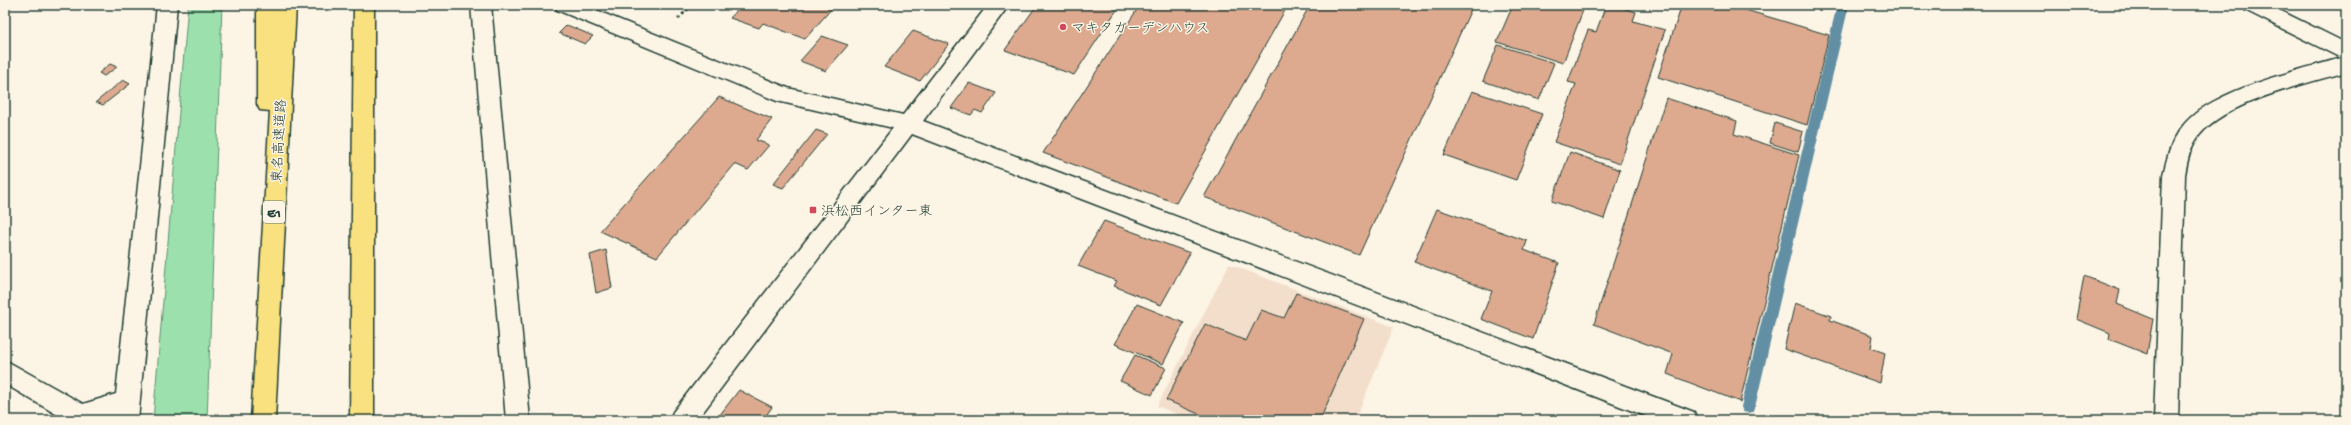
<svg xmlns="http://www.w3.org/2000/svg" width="2351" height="425" font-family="'Gochi Hand','Klee One',sans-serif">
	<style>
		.built { fill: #f3decc }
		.green { fill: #9ce1ad; stroke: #5e8f70 }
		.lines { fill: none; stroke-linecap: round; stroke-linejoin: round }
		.stream { fill: #638fa4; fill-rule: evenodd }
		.building { fill: #ddaa90; stroke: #1f3d34 }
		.minor-casing { stroke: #1f3d34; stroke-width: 3 }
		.highway-casing { stroke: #1f3d34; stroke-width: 3 }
		.path { stroke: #1f3d34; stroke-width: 2.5; stroke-dasharray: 3 3; stroke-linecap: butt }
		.minor { fill: #fcf5e5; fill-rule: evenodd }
		.highway { fill: #fae180; fill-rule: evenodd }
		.poi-dot { fill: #d1495b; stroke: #fcf5e5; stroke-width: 1.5 }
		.labels { text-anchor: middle; stroke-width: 3; stroke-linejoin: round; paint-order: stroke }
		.shield { fill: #fcf5e5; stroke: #617469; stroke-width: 1 }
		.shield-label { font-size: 13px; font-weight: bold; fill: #1f3d34 }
		.poi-label { font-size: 14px; fill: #1f3d34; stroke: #fcf5e5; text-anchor: start }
		.street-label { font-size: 14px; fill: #1f3d34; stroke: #fcf5e5 }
	</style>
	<rect width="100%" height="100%" fill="#fcf5e5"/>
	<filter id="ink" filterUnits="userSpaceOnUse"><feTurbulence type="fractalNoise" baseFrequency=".025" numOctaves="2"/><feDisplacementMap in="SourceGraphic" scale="8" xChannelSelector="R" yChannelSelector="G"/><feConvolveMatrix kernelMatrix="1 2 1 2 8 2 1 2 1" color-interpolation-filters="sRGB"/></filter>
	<g filter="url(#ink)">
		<path class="built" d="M1229 264 1394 327 1355 420H1191L1157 406Z"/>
		<path class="green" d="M188 5H222L207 420H153Z"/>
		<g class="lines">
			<path class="stream" d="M1837 5H1849L1755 407 1753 412 1748 413 1743 412 1741 407Z"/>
		</g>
		<g class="building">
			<path d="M742 5H828L833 7 805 39 763 23 759 28 730 18Z"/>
			<path d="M1037 5H1120L1074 75 1005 50Z"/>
			<path d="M1140 5H1288L1176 203 1043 153Z"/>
			<path d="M1310 5H1473L1359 255 1204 197Z"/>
			<path d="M1513 5H1585L1563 63 1497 42Z"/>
			<path d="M1606 5H1613L1636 12 1633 21 1665 30 1620 164 1554 142 1576 84 1568 82 1588 30 1596 32Z"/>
			<path d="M1682 5H1729L1829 35 1807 125 1658 77Z"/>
			<path d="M567 25 593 36 585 44 559 33Z"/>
			<path d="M913 31 949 44 920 81 884 67Z"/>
			<path d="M822 36 848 45 826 71 800 61Z"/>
			<path d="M1498 45 1554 63 1539 100 1483 81Z"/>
			<path d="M110 64 117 67 104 76 99 73Z"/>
			<path d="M123 80 130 84 103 105 96 102Z"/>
			<path d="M969 83 996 93 982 113 975 110 971 115 951 108Z"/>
			<path d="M1472 91 1542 114 1516 180 1444 155Z"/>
			<path d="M719 97 772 119 756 140 769 145 748 170 735 164 657 257 600 231Z"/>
			<path d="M1666 98 1737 121 1734 134 1799 155 1740 402 1667 374 1673 354 1594 324Z"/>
			<path d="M1775 123 1803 132 1798 152 1770 143Z"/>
			<path d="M816 130 827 134 783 188 773 184Z"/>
			<path d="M1570 152 1620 170 1604 219 1552 201Z"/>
			<path d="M1437 209 1527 241 1524 250 1559 263 1533 339 1481 319 1492 291 1414 262Z"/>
			<path d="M1104 221 1190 253 1161 305 1114 286 1117 281 1078 266Z"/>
			<path d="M606 250 612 288 596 293 590 255Z"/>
			<path d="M2084 276 2120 290 2117 304 2153 319 2147 354 2109 339 2110 333 2076 319Z"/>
			<path d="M1296 293 1364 319 1320 420H1213L1166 400 1205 324 1246 341 1261 310 1284 318Z"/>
			<path d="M1795 303 1831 316 1830 320 1873 336 1871 348 1885 353 1880 383 1784 349Z"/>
			<path d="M1137 304 1184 323 1163 364 1115 344Z"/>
			<path d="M1135 355 1166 368 1152 395 1120 381Z"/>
			<path d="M739 390 772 407 763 420H716Z"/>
		</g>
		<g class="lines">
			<defs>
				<g id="minor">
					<path d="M157 5H177L138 420H114V417L105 420H66L5 384V360L83 404 116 394Z"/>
					<path d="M471 5H491L530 420H506Z"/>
					<path d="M554 5H583L788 88 903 115 988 5H1009L923 121 1694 412 1697 420H1656L912 134 697 420H670L673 412 893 128 777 101 557 10Z"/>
					<path d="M2242 5H2269L2346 43V72C2305 84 2219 103 2196 140 2189 150 2187 164 2185 175L2178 420H2154L2163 175C2167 158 2171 141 2182 127 2209 90 2297 71 2341 58L2245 10Z"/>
				</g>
				<g id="highway">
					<path d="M257 5H296L275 420H251L270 111 260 110 257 104Z"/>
					<path d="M354 5H374V420H350Z"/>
				</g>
			</defs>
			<use href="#minor" class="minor-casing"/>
			<use href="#highway" class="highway-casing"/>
			<path class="path" d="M678 19 692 5"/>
			<use href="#minor" class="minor"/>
			<use href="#highway" class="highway"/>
		</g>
	</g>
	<g class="poi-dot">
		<circle cx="1063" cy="27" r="4"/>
		<rect x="809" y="206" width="8" height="8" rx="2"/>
	</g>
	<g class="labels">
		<rect class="shield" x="263" y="201" width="22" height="22" rx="3"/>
		<g class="shield-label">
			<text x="274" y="217">E1</text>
		</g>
		<g class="poi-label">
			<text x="1071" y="32">マキタガーデンハウス</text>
			<text x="821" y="215">浜松西インター東</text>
		</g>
		<g class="street-label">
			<text transform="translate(278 141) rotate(-87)" y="5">東名高速道路</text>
		</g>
	</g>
	<rect width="2351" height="425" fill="none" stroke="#fcf5e5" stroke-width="20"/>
	<rect x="10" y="10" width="2331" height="405" fill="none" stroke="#1f3d34" stroke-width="1.5" filter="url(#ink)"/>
</svg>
